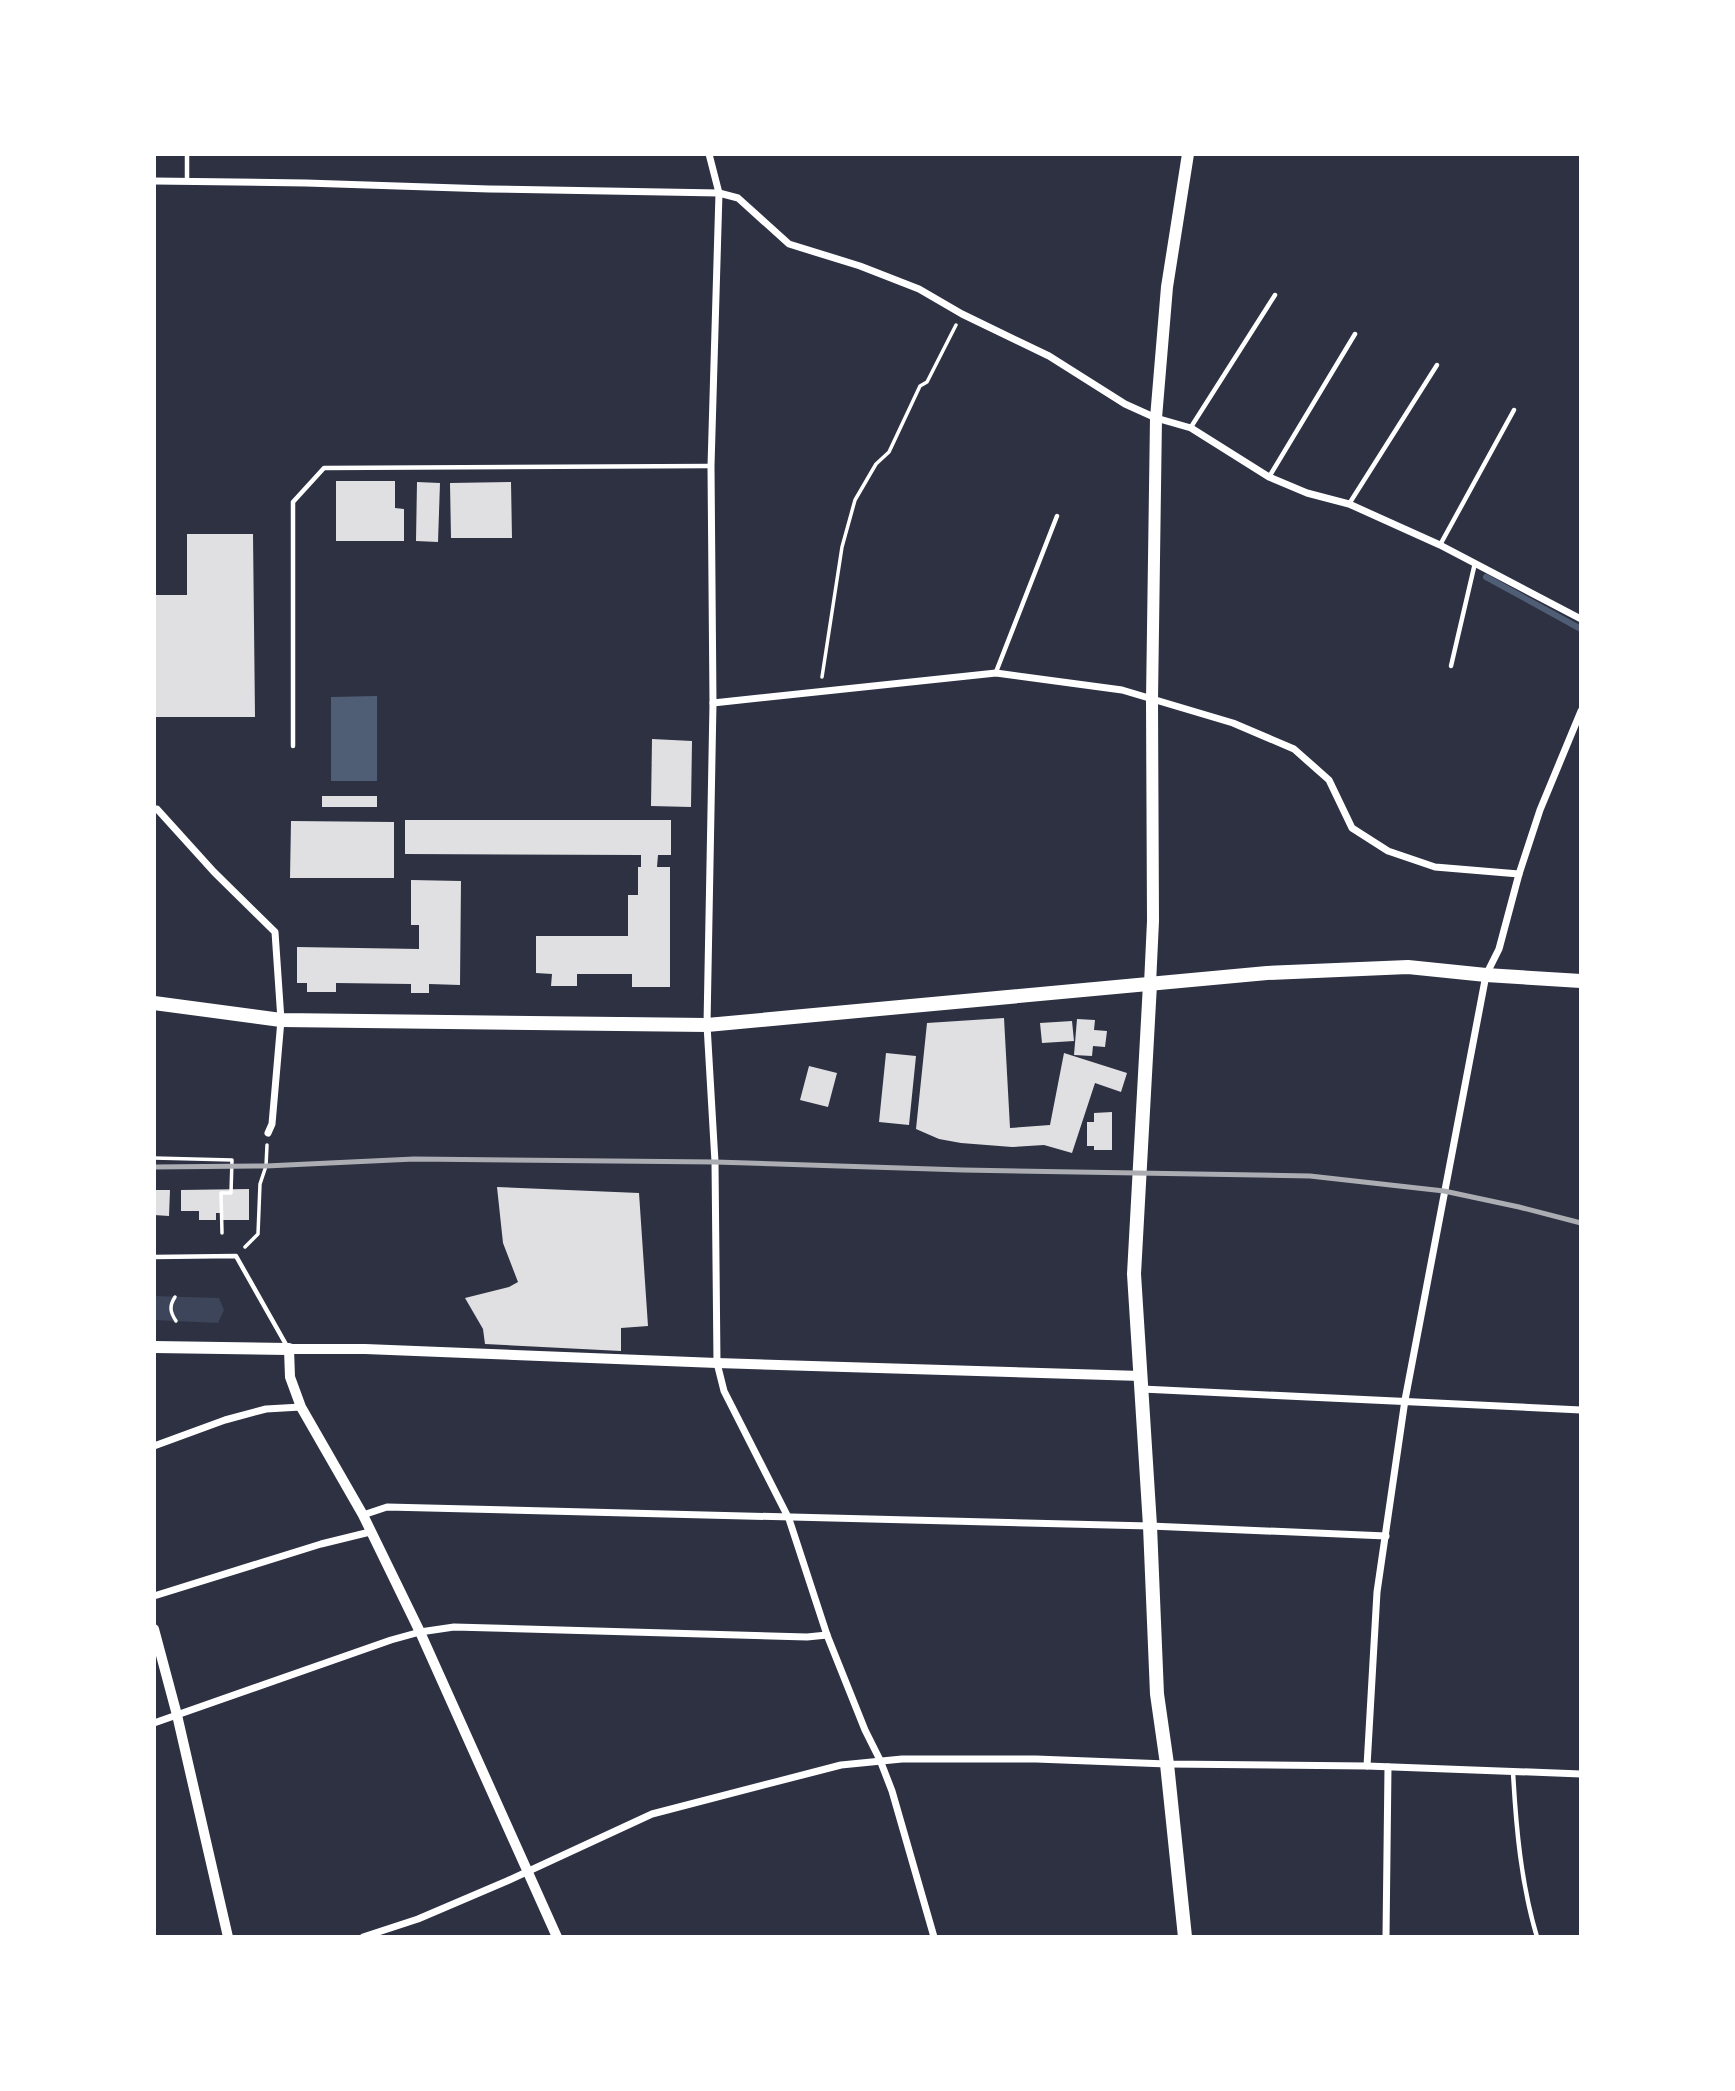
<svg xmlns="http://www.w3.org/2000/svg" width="1735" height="2091" font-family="'Space Grotesk',sans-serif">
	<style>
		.green { fill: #3c4559 }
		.water { fill: #4f5d75 }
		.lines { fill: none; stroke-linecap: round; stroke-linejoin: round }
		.stream { stroke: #4f5d75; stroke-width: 6 }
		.building { fill: #e0e0e3 }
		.path { stroke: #fff; stroke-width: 3.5 }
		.service { stroke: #fff; stroke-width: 4.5 }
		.minor { stroke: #fff; stroke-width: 7 }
		.tertiary { stroke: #fff; stroke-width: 10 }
		.secondary { stroke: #fff; stroke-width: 12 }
		.primary { stroke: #fff; stroke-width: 14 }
		.rail { stroke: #abadb3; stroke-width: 5 }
	</style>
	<rect width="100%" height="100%" fill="#2d3142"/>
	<path class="green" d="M154 1296 219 1298 224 1310 218 1323 154 1320Z"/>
	<path class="water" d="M377 696V781H331V697Z"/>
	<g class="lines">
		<path class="stream" d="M1486 577 1579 628"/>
	</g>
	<g class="building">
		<path d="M336 481H395V508L404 509V541H336Z"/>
		<path d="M417 482 440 483 438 542 416 541Z"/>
		<path d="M511 482 512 538H451L450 483Z"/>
		<path d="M187 534H253L255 717H154V595H187Z"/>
		<path d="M652 739 692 741 691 807 651 806Z"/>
		<rect x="322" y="796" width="55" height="11"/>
		<path d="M405 820H671V855H658L657 867H670V987H632V974H577V986H551L552 974 536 973V936H628V895H638V867H641V855L405 854Z"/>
		<path d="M291 821 394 822V878H290Z"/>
		<path d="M411 880 461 881 460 985 429 984V993H411V984L336 983V992H307V983H297V947L419 949V925H411Z"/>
		<path d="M1004 1018 1010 1128 1050 1125 1064 1053 1127 1073 1121 1092 1095 1083 1072 1153 1044 1145 1012 1147 961 1143 939 1139 916 1129 927 1023Z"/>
		<path d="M1077 1019 1095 1020 1094 1030 1107 1031 1105 1047 1093 1046 1092 1056 1074 1055Z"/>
		<path d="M1072 1021 1074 1041 1042 1043 1040 1023Z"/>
		<path d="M886 1053 916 1056 909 1125 879 1122Z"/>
		<path d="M809 1066 837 1073 828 1107 800 1100Z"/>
		<path d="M1112 1112V1150H1094V1146H1087V1122H1094V1113Z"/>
		<path d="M497 1187 639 1193 648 1326 621 1328V1351L485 1344 483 1329 465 1298 509 1287 518 1282 503 1243Z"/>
		<path d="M249 1189V1220H223V1213H216V1220H199V1211H181V1190Z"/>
		<path d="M154 1190H170L169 1216 154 1215Z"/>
	</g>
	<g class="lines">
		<g class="path">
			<path d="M822 677 842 547 855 500 876 464 889 452 920 386 927 382 956 325"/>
			<path d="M154 1158 232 1160 231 1193H221L222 1233"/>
			<path d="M245 1247 258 1234 260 1184 266 1166 267 1145"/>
			<path d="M175 1297C169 1306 170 1312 176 1321"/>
		</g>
		<g class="service">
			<path d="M187 181V154"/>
			<path d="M1191 427 1275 295"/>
			<path d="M1269 477 1355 334"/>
			<path d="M1349 504 1437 365"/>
			<path d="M1440 545 1514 410"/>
			<path d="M1451 666 1475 563"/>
			<path d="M996 672 1057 516"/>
			<path d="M293 746V502L324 468 710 466"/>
			<path d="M154 1257 236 1256 288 1348"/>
			<path d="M1513 1772C1516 1827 1521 1884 1537 1937"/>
		</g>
		<g class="minor">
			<path d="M709 154 719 193 711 466 713 703 707 1025 715 1162 717 1363 724 1391 789 1519 827 1635 865 1730 880 1760 892 1791 934 1937"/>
			<path d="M154 181 306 183 489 189 719 193 738 198 789 244 860 266 919 289 962 314 1049 356 1125 404 1156 418 1191 428 1269 477 1307 493 1349 504 1440 545 1581 619"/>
			<path d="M713 703 996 673 1122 690 1233 723 1294 749 1329 780 1352 828 1388 851 1435 867 1519 874"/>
			<path d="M154 809H157L214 872 275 932 281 1020 272 1124 268 1133"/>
			<path d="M1142 1389 1581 1410"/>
			<path d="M154 1446 225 1420 266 1409 301 1407"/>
			<path d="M363 1515 387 1507 1150 1526 1386 1536"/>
			<path d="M154 1596 321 1544 370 1532"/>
			<path d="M154 1723 391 1640 420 1632 454 1627 807 1637 827 1635"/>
			<path d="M1367 1766 1581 1774"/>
			<path d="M363 1937 418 1919 507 1881 652 1814 841 1765 902 1759H1036L1167 1764 1367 1766 1377 1592 1405 1400 1486 975 1499 949 1519 874 1540 810 1581 711"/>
			<path d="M1386 1937 1388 1767"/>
		</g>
		<g class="tertiary">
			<path d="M154 1629 177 1715 228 1937"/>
			<path d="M557 1937 420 1632 363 1515 301 1407 290 1377 289 1349H365L717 1363 1141 1376"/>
		</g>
		<g class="secondary">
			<path d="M1150 984 1153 921 1152 700 1156 418 1167 287 1188 154"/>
			<path d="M154 1347 289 1349"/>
		</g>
		<g class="primary">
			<path d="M1150 984 1134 1274 1150 1526 1157 1694 1167 1764 1185 1937"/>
			<path d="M154 1003 281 1020 707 1025 1267 973 1408 967 1486 975 1581 981"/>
		</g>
		<path class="rail" d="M154 1167 266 1166 414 1159 715 1162 963 1170 1310 1176 1444 1191 1519 1207 1581 1223"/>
	</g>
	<rect width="1735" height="2091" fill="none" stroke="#ffffff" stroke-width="312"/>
</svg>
